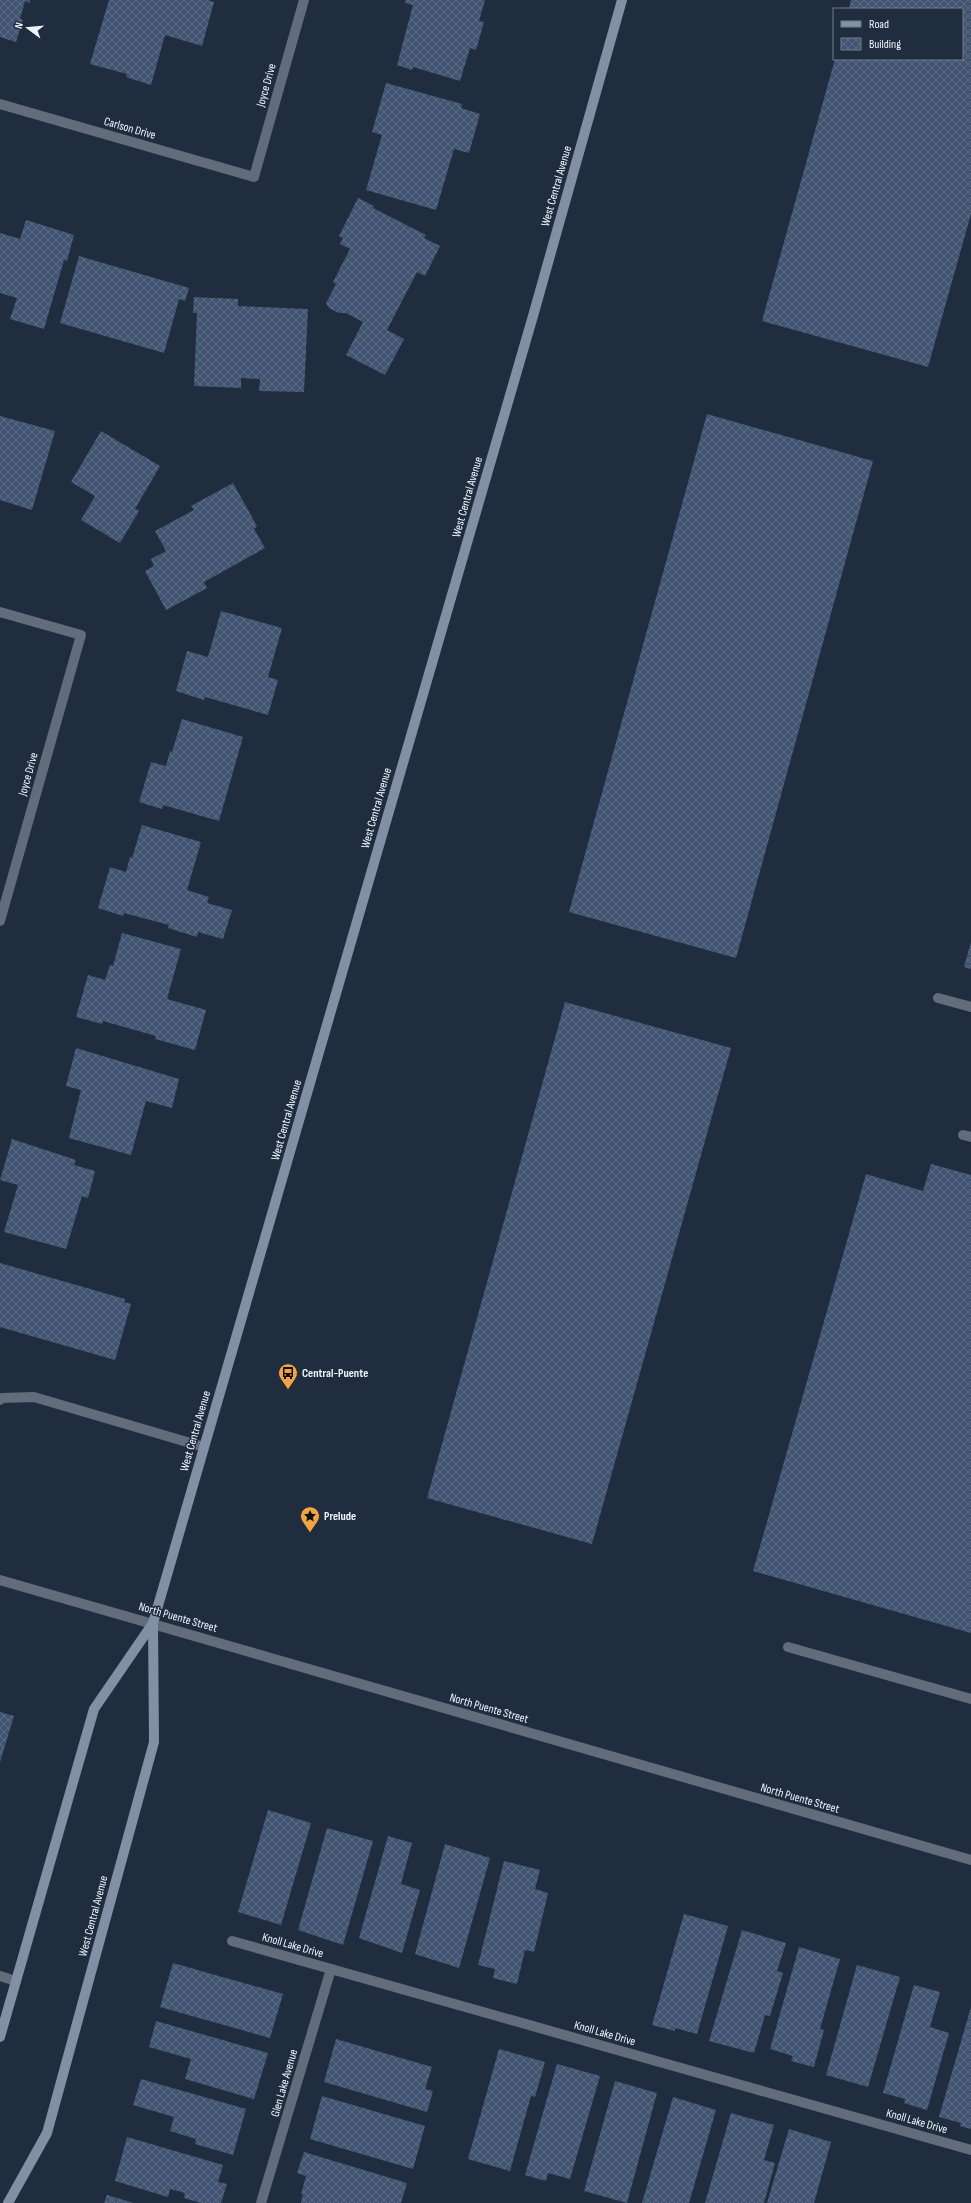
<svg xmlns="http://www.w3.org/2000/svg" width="971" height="2203" font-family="'Sofia Sans Condensed',sans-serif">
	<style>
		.building { fill: url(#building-cross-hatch) }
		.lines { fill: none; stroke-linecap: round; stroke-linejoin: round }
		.service { stroke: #636c7a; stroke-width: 10 }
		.minor { stroke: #636c7a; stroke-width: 10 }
		.tertiary { stroke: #636c7a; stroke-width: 10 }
		.secondary { stroke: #8290a5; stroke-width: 10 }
		.labels { text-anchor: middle; stroke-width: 3; stroke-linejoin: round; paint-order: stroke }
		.street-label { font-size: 12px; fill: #edf4fe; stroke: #202d3f }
		.poi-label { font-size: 12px; font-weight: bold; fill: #edf4fe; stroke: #202d3f; text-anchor: start }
	</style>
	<defs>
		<pattern id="building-cross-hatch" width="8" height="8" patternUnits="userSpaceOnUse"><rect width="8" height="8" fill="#415471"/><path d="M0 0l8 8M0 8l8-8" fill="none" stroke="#5d6d86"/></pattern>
	</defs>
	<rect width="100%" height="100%" fill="#202d3f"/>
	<g class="building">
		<path d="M0 0H30V3L25 1 20 19 23 20 16 42 0 37Z"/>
		<path d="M109 0H207L214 2 202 46 165 35 151 85 126 77 127 74 90 64Z"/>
		<path d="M406 0H485L479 21 484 22 476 50 470 48 460 81 413 67 412 70 397 65 413 5 405 3Z"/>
		<path d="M851 0H971V214L928 367 762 321 835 59H962V9H849Z"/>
		<path d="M386 83 462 104 461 108 480 114 469 153 454 149 436 210 366 190 382 135 372 132Z"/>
		<path d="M358 198 374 206 373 208 426 235 424 238 440 246 425 276 417 272 387 330 404 339 385 375 346 355 363 322 346 313H339L329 308 326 303 336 284 333 282 350 249 340 244 343 238 339 236Z"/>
		<path d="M26 220 74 235 67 261 64 260 44 329 10 319 17 298 0 293V233L20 239Z"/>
		<path d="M79 256 189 288 185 301 179 299 164 353 60 323Z"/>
		<path d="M194 297 238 299V306L308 309 304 392 259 391 260 379 241 378V388L194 386 197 313H193Z"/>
		<path d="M707 414 873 461 736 958 569 912Z"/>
		<path d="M0 416 55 431 32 510 0 500Z"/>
		<path d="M101 431 160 466 135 509 139 511 120 543 81 520 95 496 71 482Z"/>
		<path d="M233 483 257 526 254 529 265 548 204 582 207 588 166 610 145 571 154 566 151 559 166 551 155 531 194 510 191 506Z"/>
		<path d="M221 611 282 628 268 677 278 680 268 715 205 697 204 700 176 691 187 651 208 657Z"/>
		<path d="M182 719 243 737 219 821 163 805 162 809 139 802 151 762 166 766 170 751 172 752Z"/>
		<path d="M142 825 201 842 187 890 209 897 207 903 232 910 223 939 198 932 197 937 168 928 169 925 124 913 123 916 98 908 110 867 126 872 130 857 132 858Z"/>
		<path d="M122 933 181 949 167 999 206 1010 195 1050 155 1039 156 1036 103 1021 102 1024 76 1017 88 975 105 980 110 965 113 966Z"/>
		<path d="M971 942V969L964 967Z"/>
		<path d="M565 1002 731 1048 592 1544 427 1498Z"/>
		<path d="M76 1048 179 1079 172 1108 146 1101 131 1155 69 1138 81 1090 66 1086Z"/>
		<path d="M12 1139 76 1160 74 1165 95 1171 88 1198 82 1196 66 1249 4 1232 18 1185 0 1180Z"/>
		<path d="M931 1164 971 1175V1633L753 1571 866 1174 923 1191Z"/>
		<path d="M0 1263 125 1299 124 1302 131 1304 115 1360 0 1327Z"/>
		<path d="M0 1712 14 1716 0 1762Z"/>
		<path d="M268 1810 311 1823 281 1925 238 1912Z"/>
		<path d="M327 1828 373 1841 343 1945 298 1930Z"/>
		<path d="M388 1836 412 1843 401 1884 420 1890 402 1953 359 1938Z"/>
		<path d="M445 1844 490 1858 459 1968 415 1954Z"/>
		<path d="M504 1861 540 1870 535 1889 548 1893 534 1952 525 1950 517 1984 493 1978 495 1969 478 1965Z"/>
		<path d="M684 1914 728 1926 697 2034 675 2028V2031L652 2025Z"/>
		<path d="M742 1930 786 1943 777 1971 783 1973 770 2016 765 2015 754 2053 709 2041Z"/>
		<path d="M799 1947 840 1959 820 2029 824 2030 814 2067 791 2061 793 2056 770 2049Z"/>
		<path d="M173 1963 283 1994 270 2038 160 2007Z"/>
		<path d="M857 1965 900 1977 868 2087 826 2075Z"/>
		<path d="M914 1985 940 1992 930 2027 949 2033 927 2110 904 2103 905 2099 883 2093Z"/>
		<path d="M971 2007V2129L960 2126 961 2123 939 2117Z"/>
		<path d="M156 2021 268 2053 254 2099 185 2079 191 2059 149 2047Z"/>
		<path d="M336 2039 432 2067 425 2089 433 2091 427 2112 324 2082Z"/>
		<path d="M499 2049 545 2062 535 2097 531 2096 510 2171 468 2159Z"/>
		<path d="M557 2064 600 2076 570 2179 548 2173 546 2181 525 2175Z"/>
		<path d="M141 2079 246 2109 233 2155 195 2144 196 2139 170 2131 174 2117 133 2105Z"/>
		<path d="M615 2081 657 2093 627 2203 584 2191Z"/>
		<path d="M322 2096 425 2126 413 2169 310 2139Z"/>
		<path d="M673 2097 716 2110 689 2203H642Z"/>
		<path d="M731 2113 774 2125 764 2160 775 2163 764 2203H705Z"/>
		<path d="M789 2129 831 2142 814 2203H767Z"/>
		<path d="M127 2137 223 2165 218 2182 227 2184 221 2203H201L184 2198 185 2193 170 2189 168 2197 115 2181Z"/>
		<path d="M304 2152 407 2183 401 2203H301L303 2194H301L306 2176 297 2173Z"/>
		<path d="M107 2195 134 2203H104Z"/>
	</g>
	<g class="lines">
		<g class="service">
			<path d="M938 998 971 1007"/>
			<path d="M963 1135 971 1137"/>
			<path d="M0 1400 2 1398 34 1397 204 1447"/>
			<path d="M788 1647 971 1699"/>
			<path d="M0 1976 16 1981"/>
		</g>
		<g class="minor">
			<path d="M0 104 254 177 304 0"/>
			<path d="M0 612 81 635 0 921"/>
			<path d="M232 1941 971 2150"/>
			<path d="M261 2203 331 1969"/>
		</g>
		<path class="tertiary" d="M0 1580 971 1860"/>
		<g class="secondary">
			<path d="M0 2037 94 1709 153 1623"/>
			<path d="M8 2203 47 2133 154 1742 153 1623 533 316 622 0"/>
		</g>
	</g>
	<defs>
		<symbol id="bus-pin" viewBox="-11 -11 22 30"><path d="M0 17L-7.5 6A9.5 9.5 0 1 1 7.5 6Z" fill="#f4a344" stroke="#202d3f"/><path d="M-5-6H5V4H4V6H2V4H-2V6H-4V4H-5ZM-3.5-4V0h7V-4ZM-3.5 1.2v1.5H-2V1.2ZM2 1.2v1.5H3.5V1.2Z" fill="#111"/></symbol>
		<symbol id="sight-pin" viewBox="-11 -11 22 30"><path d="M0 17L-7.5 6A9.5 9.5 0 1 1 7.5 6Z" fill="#f4a344" stroke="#202d3f"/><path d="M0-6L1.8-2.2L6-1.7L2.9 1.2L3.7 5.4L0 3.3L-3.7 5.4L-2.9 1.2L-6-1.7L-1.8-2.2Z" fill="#111"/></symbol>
	</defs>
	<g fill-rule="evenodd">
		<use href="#bus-pin" x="277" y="1362" width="22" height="30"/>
		<use href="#sight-pin" x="299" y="1505" width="22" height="30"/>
	</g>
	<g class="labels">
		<g class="street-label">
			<text transform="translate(266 85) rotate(-74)" y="4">Joyce Drive</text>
			<text transform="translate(130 128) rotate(16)" y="4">Carlson Drive</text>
			<text transform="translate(556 186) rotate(-74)" y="4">West Central Avenue</text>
			<text transform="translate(467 497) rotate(-74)" y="4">West Central Avenue</text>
			<text transform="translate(28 774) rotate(-74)" y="4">Joyce Drive</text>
			<text transform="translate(376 808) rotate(-74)" y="4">West Central Avenue</text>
			<text transform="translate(286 1120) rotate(-74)" y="4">West Central Avenue</text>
			<text transform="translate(195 1431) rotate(-74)" y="4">West Central Avenue</text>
			<text transform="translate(178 1617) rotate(16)" y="4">North Puente Street</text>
			<text transform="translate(489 1708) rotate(16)" y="4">North Puente Street</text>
			<text transform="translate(800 1798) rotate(16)" y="4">North Puente Street</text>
			<text transform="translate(93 1916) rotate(-75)" y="4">West Central Avenue</text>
			<text transform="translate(293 1945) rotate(16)" y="4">Knoll Lake Drive</text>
			<text transform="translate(605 2033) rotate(16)" y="4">Knoll Lake Drive</text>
			<text transform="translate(284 2083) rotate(-74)" y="4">Glen Lake Avenue</text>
			<text transform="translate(917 2121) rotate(16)" y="4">Knoll Lake Drive</text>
		</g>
		<g class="poi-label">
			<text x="302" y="1377">Central-Puente</text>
			<text x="324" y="1520">Prelude</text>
		</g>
	</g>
	<rect x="833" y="8" width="130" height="52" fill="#202d3f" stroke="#727d8b"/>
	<rect x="841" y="21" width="20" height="6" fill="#8290a5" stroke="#727d8b"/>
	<text x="869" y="28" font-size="12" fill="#edf4fe">Road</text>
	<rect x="841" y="38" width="20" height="12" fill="url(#building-cross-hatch)" stroke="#727d8b"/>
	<text x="869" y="48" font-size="12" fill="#edf4fe">Building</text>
	<g transform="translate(28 28) rotate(286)" stroke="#202d3f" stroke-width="3" paint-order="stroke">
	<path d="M0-3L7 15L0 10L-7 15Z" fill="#edf4fe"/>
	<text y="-6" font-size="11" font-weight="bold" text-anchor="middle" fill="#edf4fe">N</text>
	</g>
</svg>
